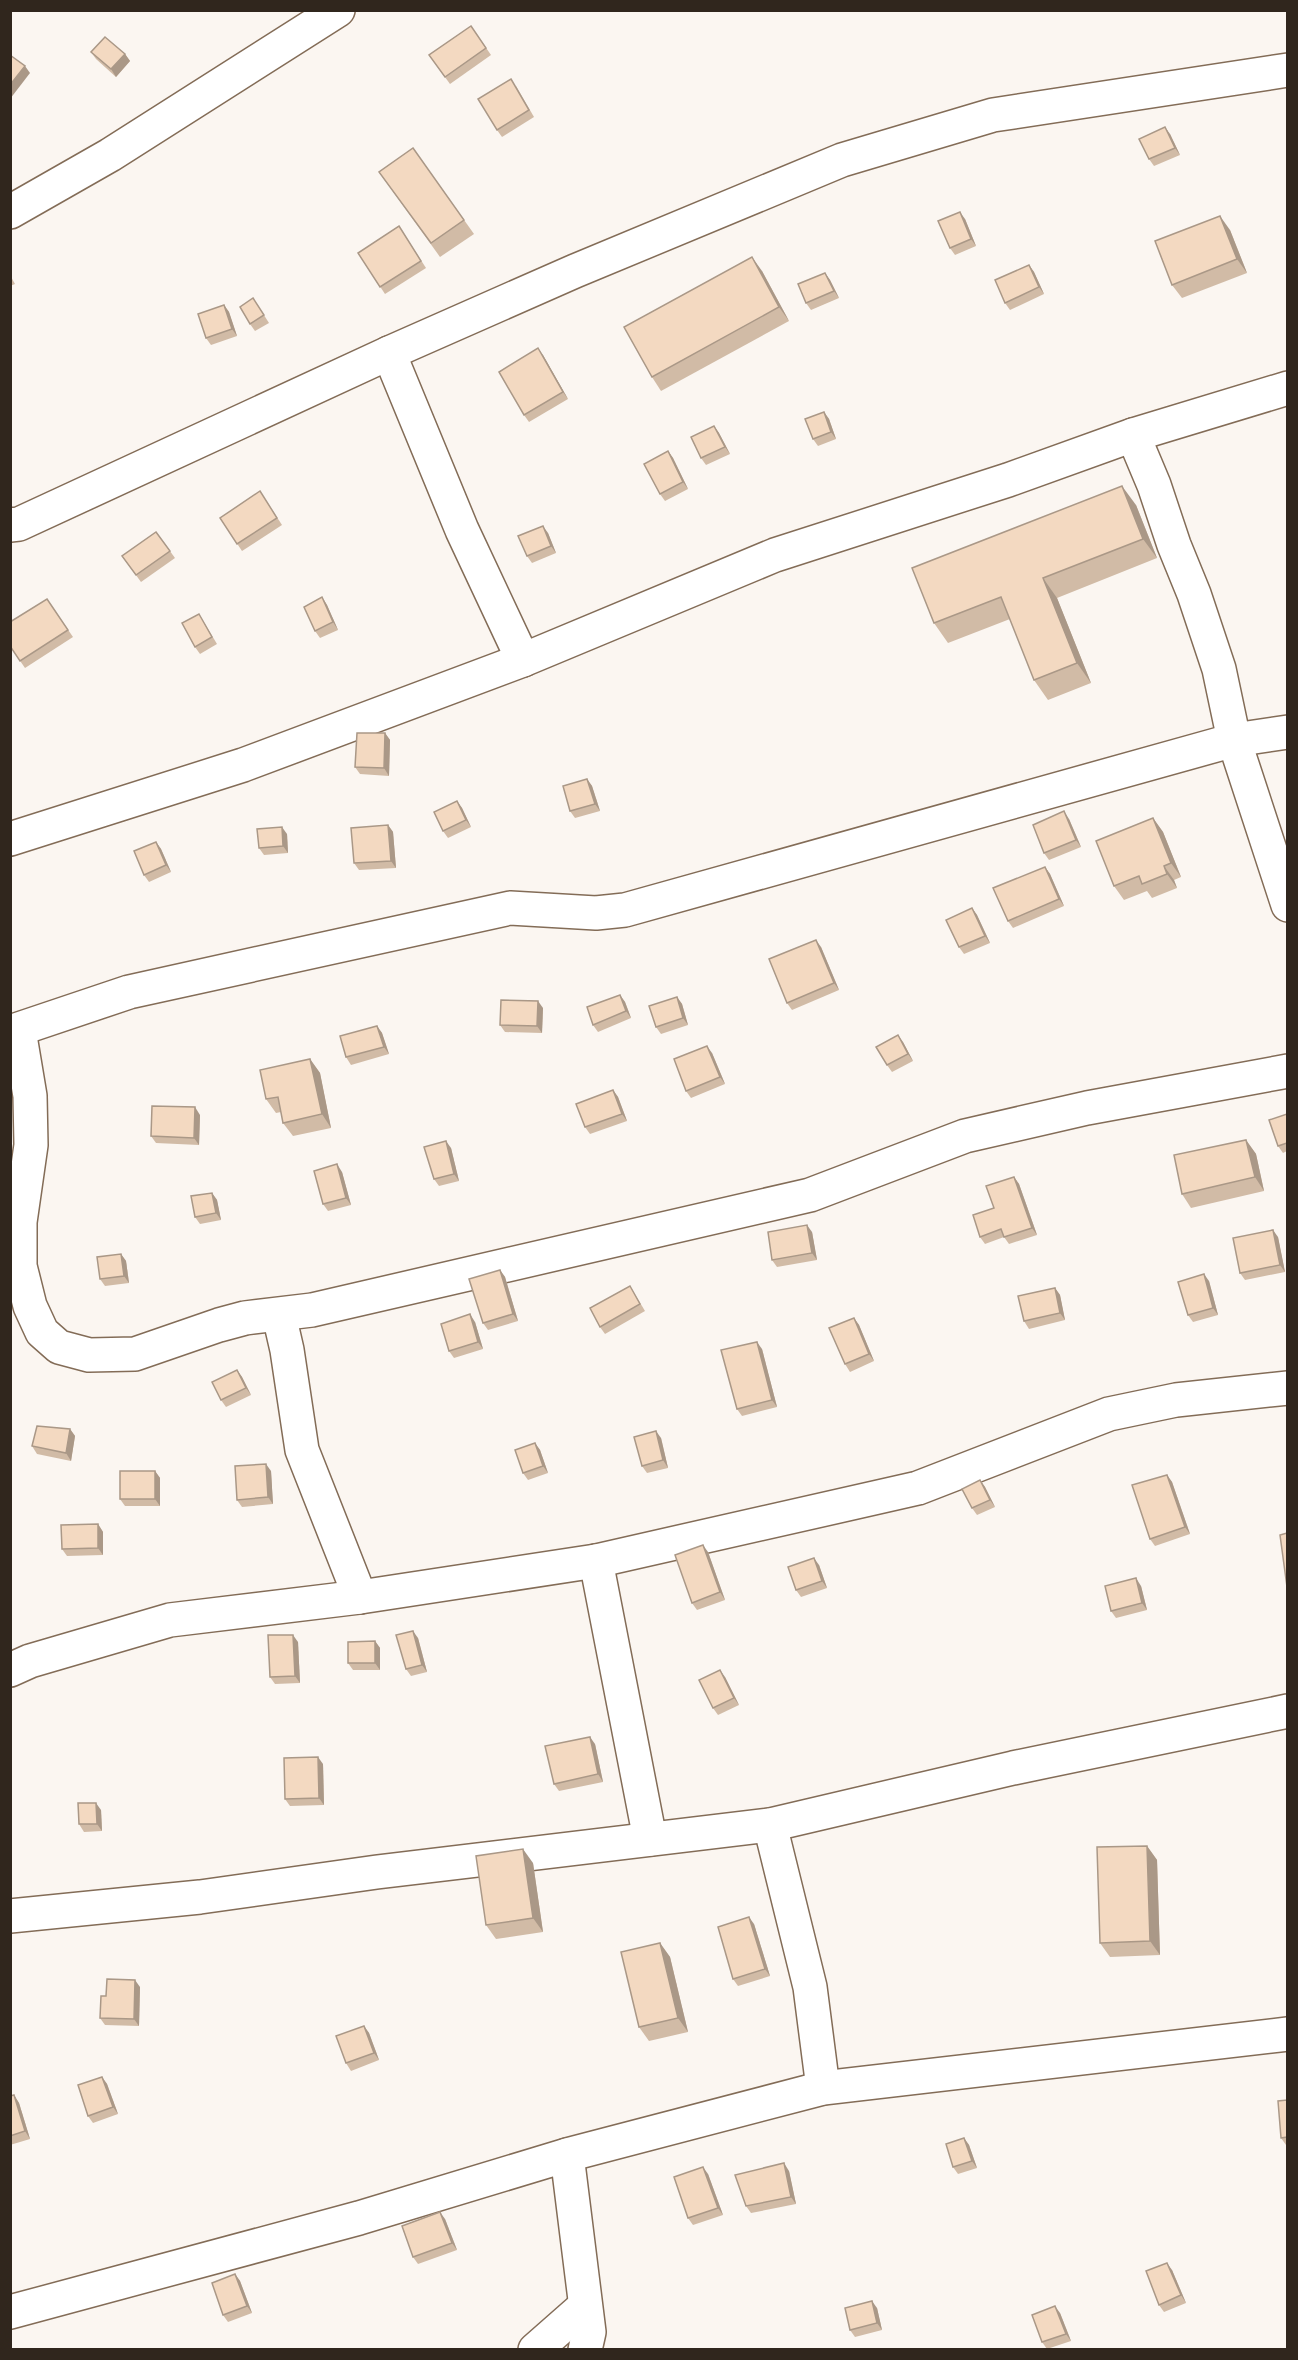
<svg xmlns="http://www.w3.org/2000/svg" width="1298" height="2360" font-family="'Open Sans',sans-serif">
	<style>
		.lines { fill: none; stroke-linecap: round; stroke-linejoin: round }
		.minor-casing { stroke: #836c57; stroke-width: 36 }
		.minor { stroke: #fff; stroke-width: 33 }
		.wall { fill: #d1bba6 }
		.shaded-wall { fill: #aa9887 }
		.building { fill: #f3d9c1; stroke: #aa9887; stroke-width: 1.5 }
	</style>
	<rect width="100%" height="100%" fill="#fbf6f1"/>
	<g class="lines">
		<defs>
			<g id="minor">
				<path d="M10 212 110 155 338 10"/>
				<path d="M389 353 462 530 523 660"/>
				<path d="M1133 435 1154 485 1174 545 1194 594 1219 669 1234 740 1288 905"/>
				<path d="M10 525 19 524 389 353 575 271 842 160 993 115 1288 70"/>
				<path d="M10 839 243 765 523 660 775 555 1008 480 1133 435 1288 388"/>
				<path d="M19 1030 30 1096 31 1145 20 1222V1266L30 1306 42 1332 59 1347 89 1355 135 1354 219 1325 245 1318 312 1310 810 1195 965 1136 1087 1108 1288 1071"/>
				<path d="M10 1032 129 992 510 908 596 913 625 910 1234 740 1288 732"/>
				<path d="M279 1315 287 1350 302 1450 360 1597"/>
				<path d="M596 1561 650 1839"/>
				<path d="M10 1670 30 1661 170 1620 360 1597 596 1561 918 1488 1109 1414 1176 1400 1288 1388"/>
				<path d="M770 1825 810 1987 823 2088"/>
				<path d="M10 1916 200 1897 377 1872 770 1825 1013 1768 1288 1711"/>
				<path d="M567 2155 589 2332 585 2350"/>
				<path d="M10 2312 359 2218 567 2155 823 2088 1288 2034"/>
				<path d="M535 2350 585 2306"/>
			</g>
		</defs>
		<use href="#minor" class="minor-casing"/>
		<use href="#minor" class="minor"/>
	</g>
	<g class="wall">
		<path d="M471 26 491 55 450 84 429 55Z"/>
		<path d="M91 52 125 54 130 61 116 77 96 59Z"/>
		<path d="M516 86 534 117 502 137 497 130Z"/>
		<path d="M1170 134 1180 155 1154 166 1149 159Z"/>
		<path d="M413 148 474 234 440 257 379 172Z"/>
		<path d="M965 219 976 246 955 255 950 248Z"/>
		<path d="M399 226 426 268 385 294 358 253Z"/>
		<path d="M1230 230 1247 273 1182 298 1172 285Z"/>
		<path d="M1029 265 1034 272 1044 294 1010 310 1005 303Z"/>
		<path d="M762 271 789 321 661 391 652 377Z"/>
		<path d="M825 273 830 280 839 298 811 310 806 303Z"/>
		<path d="M10 275 15 284 10 286Z"/>
		<path d="M253 298 269 323 255 331 250 324Z"/>
		<path d="M224 305 229 312 237 336 211 345 206 338Z"/>
		<path d="M543 355 568 399 529 422 524 415Z"/>
		<path d="M824 412 829 419 836 439 818 446 813 439Z"/>
		<path d="M714 426 719 433 730 454 706 465 701 458Z"/>
		<path d="M668 451 673 458 688 489 665 501 660 494Z"/>
		<path d="M260 491 282 525 242 551 220 518Z"/>
		<path d="M1136 505 1157 558 1057 598 1091 683 1048 700 1034 680 1010 619 948 643 934 623Z"/>
		<path d="M156 532 175 558 141 582 122 556Z"/>
		<path d="M548 533 556 553 532 563 527 556Z"/>
		<path d="M322 597 327 605 338 630 320 638 315 631Z"/>
		<path d="M47 599 73 637 25 668 10 646Z"/>
		<path d="M199 614 217 644 200 654 195 647Z"/>
		<path d="M385 733 390 740 389 776 360 774 355 767Z"/>
		<path d="M587 779 592 786 600 811 575 818 570 811Z"/>
		<path d="M457 801 462 808 471 827 448 838 443 831Z"/>
		<path d="M1153 818 1163 832 1181 877 1174 880 1177 888 1152 898 1147 891 1124 900 1114 886Z"/>
		<path d="M1069 819 1081 847 1049 860 1044 853Z"/>
		<path d="M388 825 393 832 396 868 359 870 354 863Z"/>
		<path d="M287 834 288 853 264 855 259 848Z"/>
		<path d="M156 842 161 849 171 872 149 882 144 875Z"/>
		<path d="M1045 867 1050 874 1064 906 1013 928 1008 921Z"/>
		<path d="M972 908 977 915 990 943 964 954 959 947Z"/>
		<path d="M821 947 839 990 792 1010 787 1003Z"/>
		<path d="M620 995 625 1002 631 1018 598 1032 593 1025Z"/>
		<path d="M677 997 682 1004 688 1025 661 1034 656 1027Z"/>
		<path d="M543 1008 542 1033 505 1032 500 1025Z"/>
		<path d="M377 1026 382 1033 389 1054 351 1065 346 1057Z"/>
		<path d="M903 1042 913 1061 892 1072 887 1065Z"/>
		<path d="M712 1053 725 1084 691 1098 686 1091Z"/>
		<path d="M310 1059 320 1073 331 1128 293 1136 283 1123 281 1112 276 1113 266 1099Z"/>
		<path d="M613 1090 618 1097 627 1121 590 1134 585 1127Z"/>
		<path d="M1287 1114V1151L1283 1153 1278 1146Z"/>
		<path d="M200 1115 199 1145 156 1143 151 1136Z"/>
		<path d="M1246 1140 1256 1154 1264 1191 1191 1208 1182 1194Z"/>
		<path d="M451 1148 459 1181 439 1186 434 1179Z"/>
		<path d="M342 1172 351 1205 328 1211 323 1204Z"/>
		<path d="M1014 1177 1019 1184 1037 1235 1009 1244 1004 1237 985 1244 980 1237 994 1208Z"/>
		<path d="M212 1193 217 1200 221 1220 200 1224 195 1217Z"/>
		<path d="M812 1232 817 1260 777 1267 772 1260Z"/>
		<path d="M1278 1237 1285 1272 1245 1280 1240 1273Z"/>
		<path d="M121 1254 126 1261 129 1283 105 1286 100 1279Z"/>
		<path d="M500 1270 505 1277 518 1321 488 1330 483 1323Z"/>
		<path d="M1209 1281 1218 1315 1193 1322 1188 1315Z"/>
		<path d="M630 1286 645 1311 605 1334 600 1327Z"/>
		<path d="M1055 1288 1060 1295 1065 1320 1029 1329 1024 1321Z"/>
		<path d="M854 1318 859 1325 874 1361 850 1372 845 1364Z"/>
		<path d="M475 1322 483 1349 454 1358 449 1351Z"/>
		<path d="M762 1349 777 1407 742 1416 737 1409Z"/>
		<path d="M237 1370 242 1377 251 1395 226 1407 221 1400Z"/>
		<path d="M70 1429 75 1436 71 1461 37 1454 32 1446Z"/>
		<path d="M661 1438 668 1468 647 1473 642 1466Z"/>
		<path d="M535 1443 540 1450 548 1473 528 1480 523 1473Z"/>
		<path d="M155 1471 160 1478V1506H125L120 1499Z"/>
		<path d="M271 1471 273 1504 242 1507 237 1500Z"/>
		<path d="M1167 1475 1172 1482 1190 1534 1155 1546 1150 1539Z"/>
		<path d="M980 1480 985 1487 995 1507 977 1515 972 1508Z"/>
		<path d="M98 1524 103 1532V1555L67 1556 62 1549Z"/>
		<path d="M708 1552 725 1600 697 1610 692 1603Z"/>
		<path d="M819 1565 827 1588 801 1597 796 1590Z"/>
		<path d="M1141 1586 1147 1610 1116 1618 1111 1611Z"/>
		<path d="M418 1638 427 1672 411 1676 406 1669Z"/>
		<path d="M375 1641 380 1648V1670H353L348 1663Z"/>
		<path d="M298 1642 300 1683 275 1684 270 1677Z"/>
		<path d="M725 1677 739 1705 718 1715 713 1708Z"/>
		<path d="M595 1744 603 1782 559 1791 554 1784Z"/>
		<path d="M323 1764 324 1805 290 1806 285 1799Z"/>
		<path d="M101 1810 102 1831 84 1832 79 1824Z"/>
		<path d="M1147 1846 1157 1860 1160 1955 1110 1957 1100 1943Z"/>
		<path d="M533 1863 543 1932 496 1939 486 1925Z"/>
		<path d="M754 1924 770 1976 738 1986 733 1979Z"/>
		<path d="M660 1943 670 1957 688 2032 649 2041 639 2027Z"/>
		<path d="M140 1987 139 2026 105 2025 100 2018 106 1996Z"/>
		<path d="M364 2026 369 2033 379 2060 351 2071 346 2063Z"/>
		<path d="M102 2077 107 2084 118 2114 93 2123 88 2116Z"/>
		<path d="M14 2095 19 2103 30 2139 10 2145V2096Z"/>
		<path d="M1287 2100V2145H1286L1281 2138Z"/>
		<path d="M964 2138 969 2145 977 2168 958 2174 953 2167Z"/>
		<path d="M789 2171 796 2204 751 2213 746 2206Z"/>
		<path d="M708 2174 723 2215 693 2225 688 2218Z"/>
		<path d="M445 2219 457 2250 418 2264 413 2257Z"/>
		<path d="M1172 2270 1186 2303 1164 2312 1159 2305Z"/>
		<path d="M235 2274 240 2281 252 2313 228 2322 223 2315Z"/>
		<path d="M877 2308 882 2330 855 2337 850 2330Z"/>
		<path d="M1060 2313 1071 2341 1047 2349 1042 2342Z"/>
	</g>
	<g class="shaded-wall">
		<path d="M125 54 130 61 116 77 111 69Z"/>
		<path d="M25 66 30 73 10 99V85Z"/>
		<path d="M1165 127 1170 134 1180 155 1175 148Z"/>
		<path d="M960 212 965 219 976 246 971 239Z"/>
		<path d="M1220 216 1230 230 1247 273 1237 259Z"/>
		<path d="M752 257 762 271 789 321 779 307Z"/>
		<path d="M1029 265 1034 272 1044 294 1039 287Z"/>
		<path d="M825 273 830 280 839 298 834 291Z"/>
		<path d="M224 305 229 312 237 336 232 329Z"/>
		<path d="M538 348 543 355 568 399 563 392Z"/>
		<path d="M824 412 829 419 836 439 831 432Z"/>
		<path d="M714 426 719 433 730 454 725 447Z"/>
		<path d="M668 451 673 458 688 489 683 482Z"/>
		<path d="M1122 486 1136 505 1157 558 1143 539Z"/>
		<path d="M543 526 548 533 556 553 551 546Z"/>
		<path d="M1043 578 1057 598 1091 683 1077 663Z"/>
		<path d="M322 597 327 605 338 630 333 622Z"/>
		<path d="M385 733 390 740 389 776 384 768Z"/>
		<path d="M587 779 592 786 600 811 595 804Z"/>
		<path d="M457 801 462 808 471 827 466 820Z"/>
		<path d="M1064 811 1069 819 1081 847 1076 840Z"/>
		<path d="M1153 818 1163 832 1181 877 1171 863Z"/>
		<path d="M388 825 393 832 396 868 391 861Z"/>
		<path d="M282 827 287 834 288 853 283 846Z"/>
		<path d="M156 842 161 849 171 872 166 865Z"/>
		<path d="M1164 866 1174 880 1177 888 1167 874Z"/>
		<path d="M1045 867 1050 874 1064 906 1059 899Z"/>
		<path d="M972 908 977 915 990 943 985 936Z"/>
		<path d="M816 940 821 947 839 990 834 983Z"/>
		<path d="M620 995 625 1002 631 1018 626 1011Z"/>
		<path d="M677 997 682 1004 688 1025 683 1018Z"/>
		<path d="M538 1001 543 1008 542 1033 537 1026Z"/>
		<path d="M377 1026 382 1033 389 1054 384 1047Z"/>
		<path d="M898 1035 903 1042 913 1061 908 1054Z"/>
		<path d="M707 1046 712 1053 725 1084 720 1077Z"/>
		<path d="M310 1059 320 1073 331 1128 322 1114Z"/>
		<path d="M613 1090 618 1097 627 1121 622 1114Z"/>
		<path d="M195 1107 200 1115 199 1145 194 1138Z"/>
		<path d="M1246 1140 1256 1154 1264 1191 1255 1177Z"/>
		<path d="M446 1141 451 1148 459 1181 454 1174Z"/>
		<path d="M337 1164 342 1172 351 1205 346 1198Z"/>
		<path d="M1014 1177 1019 1184 1037 1235 1032 1228Z"/>
		<path d="M212 1193 217 1200 221 1220 216 1213Z"/>
		<path d="M807 1225 812 1232 817 1260 812 1253Z"/>
		<path d="M1273 1230 1278 1237 1285 1272 1280 1265Z"/>
		<path d="M121 1254 126 1261 129 1283 124 1276Z"/>
		<path d="M500 1270 505 1277 518 1321 513 1314Z"/>
		<path d="M1204 1274 1209 1281 1218 1315 1213 1308Z"/>
		<path d="M1055 1288 1060 1295 1065 1320 1060 1313Z"/>
		<path d="M470 1314 475 1322 483 1349 478 1342Z"/>
		<path d="M854 1318 859 1325 874 1361 869 1354Z"/>
		<path d="M757 1342 762 1349 777 1407 772 1400Z"/>
		<path d="M237 1370 242 1377 251 1395 246 1388Z"/>
		<path d="M70 1429 75 1436 71 1461 66 1453Z"/>
		<path d="M656 1431 661 1438 668 1468 663 1460Z"/>
		<path d="M535 1443 540 1450 548 1473 543 1466Z"/>
		<path d="M266 1464 271 1471 273 1504 268 1497Z"/>
		<path d="M155 1471 160 1478V1506L155 1499Z"/>
		<path d="M1167 1475 1172 1482 1190 1534 1185 1527Z"/>
		<path d="M980 1480 985 1487 995 1507 990 1500Z"/>
		<path d="M98 1524 103 1532V1555L98 1548Z"/>
		<path d="M703 1545 708 1552 725 1600 720 1592Z"/>
		<path d="M814 1558 819 1565 827 1588 822 1581Z"/>
		<path d="M1136 1578 1141 1586 1147 1610 1142 1603Z"/>
		<path d="M413 1631 418 1638 427 1672 422 1665Z"/>
		<path d="M293 1635 298 1642 300 1683 295 1676Z"/>
		<path d="M375 1641 380 1648V1670L375 1663Z"/>
		<path d="M720 1670 725 1677 739 1705 734 1698Z"/>
		<path d="M590 1737 595 1744 603 1782 598 1774Z"/>
		<path d="M318 1757 323 1764 324 1805 319 1798Z"/>
		<path d="M96 1803 101 1810 102 1831 97 1824Z"/>
		<path d="M1147 1846 1157 1860 1160 1955 1150 1941Z"/>
		<path d="M523 1849 533 1863 543 1932 533 1918Z"/>
		<path d="M749 1917 754 1924 770 1976 765 1969Z"/>
		<path d="M660 1943 670 1957 688 2032 678 2018Z"/>
		<path d="M135 1980 140 1987 139 2026 134 2019Z"/>
		<path d="M364 2026 369 2033 379 2060 374 2053Z"/>
		<path d="M102 2077 107 2084 118 2114 113 2107Z"/>
		<path d="M14 2095 19 2103 30 2139 25 2131Z"/>
		<path d="M964 2138 969 2145 977 2168 972 2161Z"/>
		<path d="M784 2163 789 2171 796 2204 791 2197Z"/>
		<path d="M703 2167 708 2174 723 2215 718 2208Z"/>
		<path d="M440 2212 445 2219 457 2250 452 2243Z"/>
		<path d="M1167 2263 1172 2270 1186 2303 1181 2295Z"/>
		<path d="M235 2274 240 2281 252 2313 247 2306Z"/>
		<path d="M872 2301 877 2308 882 2330 877 2323Z"/>
		<path d="M1055 2306 1060 2313 1071 2341 1066 2334Z"/>
	</g>
	<g class="building">
		<path d="M471 26 486 48 445 77 429 55Z"/>
		<path d="M105 37 125 54 111 69 91 52Z"/>
		<path d="M10 55 25 66 10 85Z"/>
		<path d="M511 79 529 110 497 130 478 99Z"/>
		<path d="M1165 127 1175 148 1149 159 1139 139Z"/>
		<path d="M413 148 464 220 431 243 379 172Z"/>
		<path d="M960 212 971 239 950 248 938 221Z"/>
		<path d="M1220 216 1237 259 1172 285 1155 241Z"/>
		<path d="M399 226 421 261 380 287 358 253Z"/>
		<path d="M752 257 779 307 652 377 624 327Z"/>
		<path d="M1029 265 1039 287 1005 303 995 280Z"/>
		<path d="M825 273 834 291 806 303 798 284Z"/>
		<path d="M253 298 264 315 250 324 240 307Z"/>
		<path d="M224 305 232 329 206 338 198 314Z"/>
		<path d="M538 348 563 392 524 415 499 372Z"/>
		<path d="M824 412 831 432 813 439 805 419Z"/>
		<path d="M714 426 725 447 701 458 691 437Z"/>
		<path d="M668 451 683 482 660 494 644 464Z"/>
		<path d="M1122 486 1143 539 1043 578 1077 663 1034 680 1001 597 934 623 912 568Z"/>
		<path d="M260 491 277 518 237 544 220 518Z"/>
		<path d="M543 526 551 546 527 556 518 536Z"/>
		<path d="M156 532 170 551 136 575 122 556Z"/>
		<path d="M322 597 333 622 315 631 304 607Z"/>
		<path d="M47 599 68 630 20 661 10 646V622Z"/>
		<path d="M199 614 212 637 195 647 182 623Z"/>
		<path d="M357 733H385L384 768 355 767Z"/>
		<path d="M587 779 595 804 570 811 563 786Z"/>
		<path d="M457 801 466 820 443 831 434 812Z"/>
		<path d="M1064 811 1076 840 1044 853 1033 825Z"/>
		<path d="M1153 818 1171 863 1164 866 1167 874 1142 884 1139 876 1114 886 1096 841Z"/>
		<path d="M388 825 391 861 354 863 351 828Z"/>
		<path d="M282 827 283 846 259 848 257 829Z"/>
		<path d="M156 842 166 865 144 875 134 851Z"/>
		<path d="M1045 867 1059 899 1008 921 993 888Z"/>
		<path d="M972 908 985 936 959 947 946 920Z"/>
		<path d="M816 940 834 983 787 1003 769 959Z"/>
		<path d="M620 995 626 1011 593 1025 587 1007Z"/>
		<path d="M677 997 683 1018 656 1027 649 1006Z"/>
		<path d="M501 1000 538 1001 537 1026 500 1025Z"/>
		<path d="M377 1026 384 1047 346 1057 340 1036Z"/>
		<path d="M898 1035 908 1054 887 1065 876 1047Z"/>
		<path d="M707 1046 720 1077 686 1091 674 1059Z"/>
		<path d="M310 1059 322 1114 283 1123 278 1097 266 1099 260 1070Z"/>
		<path d="M613 1090 622 1114 585 1127 576 1104Z"/>
		<path d="M152 1106 195 1107 194 1138 151 1136Z"/>
		<path d="M1287 1114V1143L1278 1146 1269 1120Z"/>
		<path d="M1246 1140 1255 1177 1182 1194 1174 1155Z"/>
		<path d="M446 1141 454 1174 434 1179 424 1147Z"/>
		<path d="M337 1164 346 1198 323 1204 314 1171Z"/>
		<path d="M1014 1177 1032 1228 1004 1237 1001 1229 980 1237 973 1215 994 1208 986 1186Z"/>
		<path d="M212 1193 216 1213 195 1217 191 1196Z"/>
		<path d="M807 1225 812 1253 772 1260 768 1232Z"/>
		<path d="M1273 1230 1280 1265 1240 1273 1233 1238Z"/>
		<path d="M121 1254 124 1276 100 1279 97 1257Z"/>
		<path d="M500 1270 513 1314 483 1323 469 1279Z"/>
		<path d="M1204 1274 1213 1308 1188 1315 1178 1282Z"/>
		<path d="M630 1286 640 1304 600 1327 590 1308Z"/>
		<path d="M1055 1288 1060 1313 1024 1321 1018 1296Z"/>
		<path d="M470 1314 478 1342 449 1351 441 1324Z"/>
		<path d="M854 1318 869 1354 845 1364 829 1328Z"/>
		<path d="M757 1342 772 1400 737 1409 721 1350Z"/>
		<path d="M237 1370 246 1388 221 1400 212 1382Z"/>
		<path d="M37 1426 70 1429 66 1453 32 1446Z"/>
		<path d="M656 1431 663 1460 642 1466 634 1437Z"/>
		<path d="M535 1443 543 1466 523 1473 515 1450Z"/>
		<path d="M266 1464 268 1497 237 1500 235 1466Z"/>
		<rect x="120" y="1471" width="35" height="28"/>
		<path d="M1167 1475 1185 1527 1150 1539 1132 1485Z"/>
		<path d="M980 1480 990 1500 972 1508 962 1489Z"/>
		<path d="M98 1524V1548L62 1549 61 1525Z"/>
		<path d="M1287 1533V1587L1280 1535Z"/>
		<path d="M703 1545 720 1592 692 1603 675 1555Z"/>
		<path d="M814 1558 822 1581 796 1590 788 1567Z"/>
		<path d="M1136 1578 1142 1603 1111 1611 1105 1586Z"/>
		<path d="M413 1631 422 1665 406 1669 396 1635Z"/>
		<path d="M268 1635H293L295 1676 270 1677Z"/>
		<path d="M375 1641V1663H348V1642Z"/>
		<path d="M720 1670 734 1698 713 1708 699 1680Z"/>
		<path d="M590 1737 598 1774 554 1784 545 1746Z"/>
		<path d="M318 1757 319 1798 285 1799 284 1758Z"/>
		<path d="M78 1803H96L97 1824H79Z"/>
		<path d="M1147 1846 1150 1941 1100 1943 1097 1847Z"/>
		<path d="M523 1849 533 1918 486 1925 476 1856Z"/>
		<path d="M749 1917 765 1969 733 1979 718 1927Z"/>
		<path d="M660 1943 678 2018 639 2027 621 1952Z"/>
		<path d="M107 1979 135 1980 134 2019 100 2018 101 1996H106Z"/>
		<path d="M364 2026 374 2053 346 2063 336 2036Z"/>
		<path d="M102 2077 113 2107 88 2116 78 2085Z"/>
		<path d="M14 2095 25 2131 10 2136V2096Z"/>
		<path d="M1287 2100V2137L1281 2138 1278 2101Z"/>
		<path d="M964 2138 972 2161 953 2167 946 2144Z"/>
		<path d="M784 2163 791 2197 746 2206 735 2175Z"/>
		<path d="M703 2167 718 2208 688 2218 674 2177Z"/>
		<path d="M440 2212 452 2243 413 2257 402 2226Z"/>
		<path d="M1167 2263 1181 2295 1159 2305 1146 2271Z"/>
		<path d="M235 2274 247 2306 223 2315 212 2283Z"/>
		<path d="M872 2301 877 2323 850 2330 845 2308Z"/>
		<path d="M1055 2306 1066 2334 1042 2342 1032 2315Z"/>
	</g>
	<rect width="1298" height="2360" fill="none" stroke="#30261d" stroke-width="24"/>
</svg>
